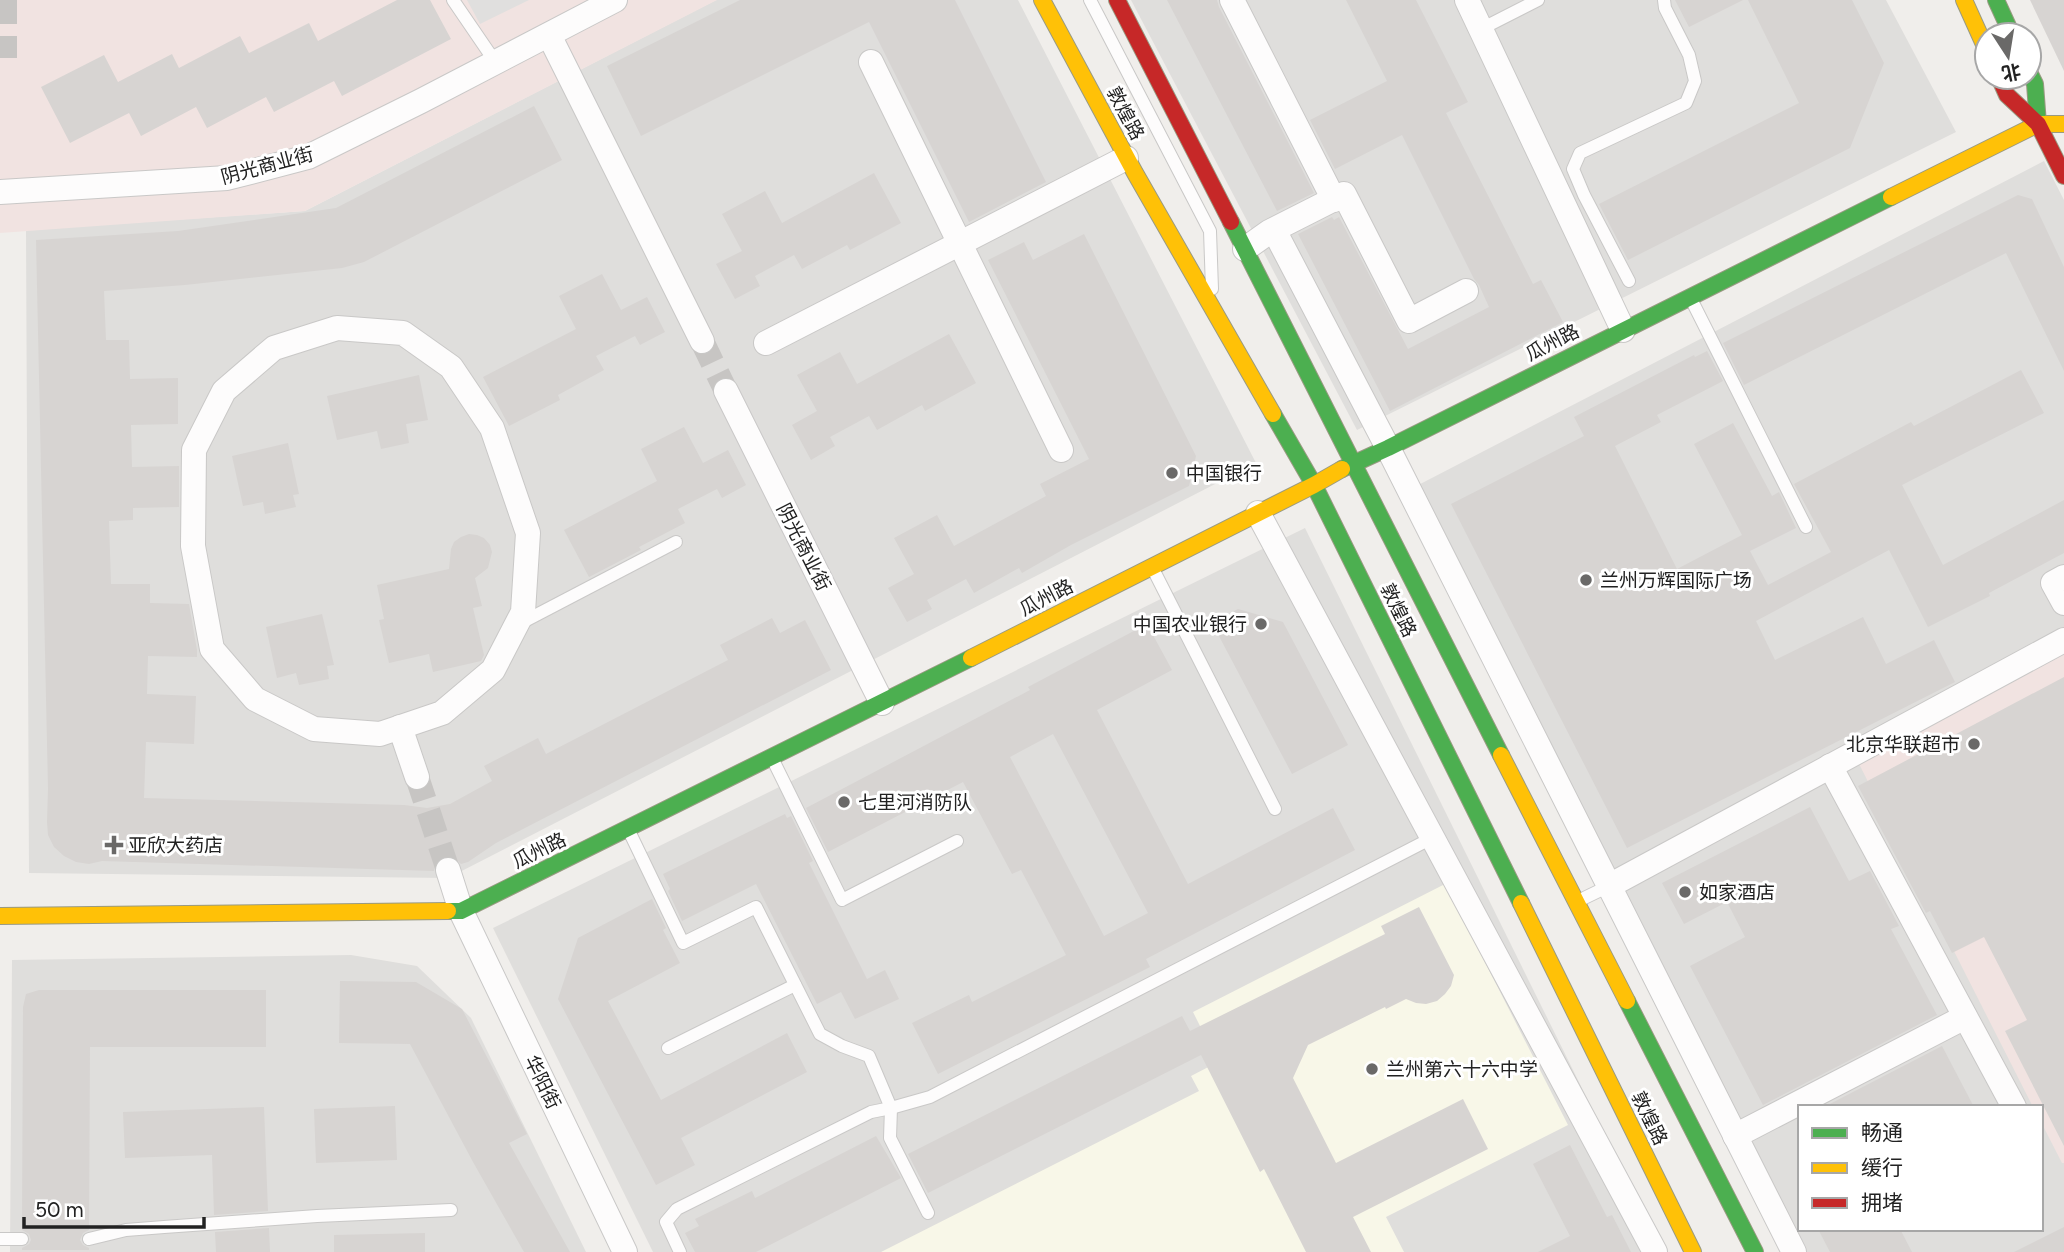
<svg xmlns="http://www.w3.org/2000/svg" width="2064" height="1252" font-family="Figtree,'Noto Sans SC',sans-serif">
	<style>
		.residential { fill: #dfdedc; fill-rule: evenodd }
		.commercial { fill: #f1e3e1 }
		.education { fill: #f8f7e8 }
		.parking { fill: #e0dfde }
		.building { fill: #d7d4d2; fill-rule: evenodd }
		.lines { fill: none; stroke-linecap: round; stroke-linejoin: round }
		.street-tunnel { stroke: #c7c5c3; stroke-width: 24; stroke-dasharray: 24 12; stroke-linecap: butt }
		.lane-casing { stroke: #c9c8c7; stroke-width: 14 }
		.street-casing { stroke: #c9c8c7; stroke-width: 26 }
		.fast-casing { stroke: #999a82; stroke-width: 18 }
		.slow-casing { stroke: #999a82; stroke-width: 18 }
		.jam-casing { stroke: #999a82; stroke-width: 18 }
		.lane { stroke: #fdfcfc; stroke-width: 12 }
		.street { stroke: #fdfcfc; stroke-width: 24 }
		.fast { stroke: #4caf50; stroke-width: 16 }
		.slow { stroke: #ffc107; stroke-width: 16 }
		.jam { stroke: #c62828; stroke-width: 16 }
		.poi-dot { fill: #6a6968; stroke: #fff; stroke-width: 2.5 }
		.labels { text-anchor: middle; stroke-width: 6; stroke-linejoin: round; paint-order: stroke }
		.street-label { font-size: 19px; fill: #222; stroke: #fff }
		.poi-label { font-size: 19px; fill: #222; stroke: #fff; text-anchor: start }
	</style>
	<rect width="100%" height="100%" fill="#f0eeeb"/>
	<g class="residential">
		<path d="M716 0H1018L1256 463 448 878 29 873 26 230 305 211Z"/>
		<path d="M1131 0H1886L1956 132 1357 430Z"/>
		<path d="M2044 161 2064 200V1252H1784L1399 495ZM1800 1107H2041V1229H1800Z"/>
		<path d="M1305 528 1663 1252H653L493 928Z"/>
		<path d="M351 955 417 966 471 1018 586 1252H10L12 960Z"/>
	</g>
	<g class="commercial">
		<path d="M0 0H717L305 211 0 233Z"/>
		<path d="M2064 650V1163H2062L2041 1122V1107H2033L1855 756Z"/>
	</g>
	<path class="education" d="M1445 884 1568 1125 1386 1217 1404 1252H881L1199 1091 1191 1076 1218 1062 1193 1012Z"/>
	<path class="parking" d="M467 0H529L480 24Z"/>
	<g class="building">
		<path d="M397 0H430L451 39 342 96 334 81 274 112 266 97 207 128 196 107 141 136 129 113 70 143 41 87 104 55 118 82 172 54 179 68 240 36 249 53 309 23 318 41Z"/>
		<path d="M740 0H955L1046 182 969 222 869 22 641 136 607 66Z"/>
		<path d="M1167 0H1217L1219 7 1314 193 1277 211Z"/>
		<path d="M1346 0H1416L1468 102 1446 113 1533 284 1541 280 1563 322 1390 411 1298 234 1332 217 1334 220 1339 217 1408 349 1489 307 1479 285 1474 279 1402 135 1335 169 1310 120 1387 81Z"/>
		<path d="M1675 0H1743L1689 27Z"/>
		<path d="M1748 0H1852L1884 63 1850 148 1628 260 1599 204 1799 103Z"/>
		<path d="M2030 0H2064V71Z"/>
		<path d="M534 106 562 160 364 262 342 268 185 285 104 291 106 340H129L130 379 178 378V424L131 425 132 467 179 466V507L133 508V520L109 521 111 584H150V603L189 604 197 650V657L148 656 147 694 196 696 194 744 146 742 144 798 404 805 427 808 450 804 492 781 484 766 538 738 546 754 728 660 720 645 772 618 780 633 805 620 831 670 496 843 468 862 461 864 452 856H443L437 861 434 871 102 861 89 864 76 862 64 856 54 847 48 835 47 822 48 789 36 240 178 231 336 208Z"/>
		<path d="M874 173 901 223 850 250 847 245 802 269 794 255 755 276 760 286 735 299 716 264 742 251 722 214 765 191 782 223Z"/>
		<path d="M2018 195 2032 199 2064 267V371L2006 253 1744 385 1723 343Z"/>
		<path d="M1084 234 1196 456 1189 486 1071 545 1022 573 1019 568 974 593 966 579 927 600 932 609 907 622 888 588 914 574 894 538 937 515 954 546 1046 496 1040 484 1089 459 988 260 1024 242 1033 260Z"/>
		<path d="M602 274 621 310 647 297 665 332 640 345 635 336 596 356 604 370 558 395 560 400 509 426 483 377 576 329 559 296Z"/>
		<path d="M949 334 976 383 925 411 922 405 877 430 869 416 830 437 835 446 811 460 792 425 817 411 797 375 840 352 857 384Z"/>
		<path d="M1707 351 1723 381 1657 415 1661 422 1615 446 1677 569 1742 535 1694 444 1733 423 1772 496 1779 492 1796 528 1750 551 1768 585 1831 552 1794 484 1911 422 1914 426 2021 370 2044 413 1902 485 1943 565 2064 500V553L1989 593 1990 596 1928 627 1889 550 1756 621 1775 660 1863 617 1886 664 1934 640 1955 682 1627 848 1451 504 1584 436 1574 417 1694 355 1695 357Z"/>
		<path d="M419 375 428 420 406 424 409 443 381 449 377 431 337 440 327 396Z"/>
		<path d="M684 427 703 463 728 450 746 485 722 498 717 489 678 509 685 523 639 547 641 550 589 577 564 530 657 481 641 449Z"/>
		<path d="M288 443 299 494 293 495 296 507 265 514 263 502 243 506 232 456Z"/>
		<path d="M469 534 477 535 484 538 490 545 492 552 488 568 475 578 482 606 473 608 484 655 481 661 433 672 429 654 389 663 379 620 384 619 377 585 449 569 451 549 454 542 461 537Z"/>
		<path d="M1238 609 1283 622 1348 745 1292 774 1212 623Z"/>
		<path d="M322 614 334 665 327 666 329 679 299 685 296 673 277 678 266 627Z"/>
		<path d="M1147 624 1172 670 1097 710 1188 884 1333 808 1355 850 1146 959 1150 967 938 1074 912 1023 969 995 972 1002 1066 955 1021 870 1012 874 963 782 828 852 806 808 1030 690 1028 687ZM1053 734 1148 913 1104 936 1010 757Z"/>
		<path d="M2064 677V1146L2005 1031 2027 1020 1984 937 1952 953 1930 911 1926 913 1858 786Z"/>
		<path d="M1810 807 1849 881 1870 871 1899 926 1891 929 1937 1015 1763 1105 1690 966 1745 937 1727 902 1684 924 1662 883Z"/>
		<path d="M785 814 787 818 791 816 813 861 809 863 867 979 885 970 899 999 855 1019 841 992 817 1004 756 884 682 921 668 891 670 889 663 874Z"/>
		<path d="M652 899 666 928 663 930 680 963 608 1001 661 1100 787 1033 807 1072 681 1138 695 1165 656 1185 558 999 578 938Z"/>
		<path d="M1419 907 1454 975 1451 986 1445 994 1437 1001 1426 1004 1416 1003 1406 999 1386 1009 1385 1007 1308 1045 1293 1078 1336 1163 1463 1099 1488 1149 1353 1217 1371 1252H1306L1264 1169 1260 1172 1201 1055 928 1193 908 1154 1182 1016 1190 1031 1385 934 1381 926Z"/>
		<path d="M340 981 416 982 462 1009 527 1134 509 1143 570 1252H524L473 1162 410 1044 339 1043Z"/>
		<path d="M39 990H266V1047H90L89 1230 83 1233 80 1240 83 1245 89 1248V1250H22V1248L29 1244 31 1240 29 1234 22 1230 23 1007 26 994Z"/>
		<path d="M1942 1046 1974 1107H1824Z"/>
		<path d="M395 1106 397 1160 316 1163 314 1109Z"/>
		<path d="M264 1107 268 1211 214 1215 212 1155 125 1158 123 1112Z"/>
		<path d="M876 1136 901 1178 756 1252H695L685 1233 699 1226 695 1219 752 1191 755 1198Z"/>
		<path d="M1570 1145 1607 1217 1612 1215 1631 1252H1538L1570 1236 1533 1164Z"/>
		<path d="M2064 1227V1252H2014Z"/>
		<path d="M269 1228 270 1252H216L215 1232Z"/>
		<path d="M1818 1229H1900L1912 1252H1830Z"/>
		<path d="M425 1233V1252H334V1235Z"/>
	</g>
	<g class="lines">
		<g class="street-tunnel">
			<path d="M5 0V58"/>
			<path d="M702 341 726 391"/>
			<path d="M417 777 448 870"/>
		</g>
		<defs>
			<g id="lane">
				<path d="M453 0 496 63"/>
				<path d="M1090 0 1210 231 1212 289"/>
				<path d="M1481 29 1538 0"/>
				<path d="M1629 281 1584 195 1573 169 1580 153 1686 103 1695 81 1689 55 1665 8 1664 0"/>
				<path d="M1690 297 1806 527"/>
				<path d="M1152 567 1275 809"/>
				<path d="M519 624 676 542"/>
				<path d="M772 758 842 900 957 841"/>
				<path d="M629 831 683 943 756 907 820 1034 842 1046 869 1056 891 1108 890 1138 928 1213"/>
				<path d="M1576 902 1609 886"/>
				<path d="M668 1048 795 985"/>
				<path d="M0 1239H22"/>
				<path d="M89 1239 126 1230 164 1227 317 1216 451 1210"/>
				<path d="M680 1252 666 1222 677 1209 871 1112 891 1108 930 1097 1432 838"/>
			</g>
			<g id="street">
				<path d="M1232 0 1334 200"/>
				<path d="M1467 0 1623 330"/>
				<path d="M549 35 702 341"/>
				<path d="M871 62 1061 450"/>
				<path d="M0 192 227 178 308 157 421 101 615 0"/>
				<path d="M1274 230 1388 448 1794 1252"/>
				<path d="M1245 249 1269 232 1344 194 1409 321 1466 291"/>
				<path d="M337 328 403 333 451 367 492 428 528 533 523 612 493 670 442 713 380 734 314 729 255 699 212 649 193 546 194 450 224 391 274 348Z"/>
				<path d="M766 343 1126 158"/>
				<path d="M726 391 882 703"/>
				<path d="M1258 513 1655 1252"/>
				<path d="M2064 577 2053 583 2064 603"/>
				<path d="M400 727 417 777"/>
				<path d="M1830 766 2014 1107"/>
				<path d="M448 870 461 911 625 1252"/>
				<path d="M1609 886 2064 640"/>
				<path d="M1735 1136 1965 1017"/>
			</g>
			<g id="fast">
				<path d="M1996 0 2012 35"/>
				<path d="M2029 72 2035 84 2038 124"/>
				<path d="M1231 222 1501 755"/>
				<path d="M1273 414 1314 485 1521 903"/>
				<path d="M1342 469 1388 448 1891 197"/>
				<path d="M448 911H461L971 658"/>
				<path d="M1627 1001 1755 1252"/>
			</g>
			<g id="slow">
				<path d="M1042 0 1135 173 1273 414"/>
				<path d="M1964 0 1987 51"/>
				<path d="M1891 197 2038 124H2064"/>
				<path d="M971 658 1314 485 1342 469"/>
				<path d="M1501 755 1627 1001"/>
				<path d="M1521 903 1693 1252"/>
				<path d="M0 916 448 911"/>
			</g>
			<g id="jam">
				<path d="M1117 0 1231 222"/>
				<path d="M1999 77 2007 95 2038 124 2064 176"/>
			</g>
		</defs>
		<use href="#lane" class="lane-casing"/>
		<use href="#street" class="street-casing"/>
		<use href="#fast" class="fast-casing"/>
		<use href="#slow" class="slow-casing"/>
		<use href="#jam" class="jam-casing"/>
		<use href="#lane" class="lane"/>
		<use href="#street" class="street"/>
		<use href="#fast" class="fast"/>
		<use href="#slow" class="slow"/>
		<use href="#jam" class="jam"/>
	</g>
	<g class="poi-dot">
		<circle cx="1172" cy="473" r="7"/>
		<circle cx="1586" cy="580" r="7"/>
		<circle cx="1261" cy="624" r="7"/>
		<circle cx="1974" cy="744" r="7"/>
		<circle cx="844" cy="802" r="7"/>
		<path d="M110.5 834.5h7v7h7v7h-7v7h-7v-7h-7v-7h7z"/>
		<circle cx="1685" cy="892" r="7"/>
		<circle cx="1372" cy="1069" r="7"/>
	</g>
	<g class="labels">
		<g class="street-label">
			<text transform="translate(1126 113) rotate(62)" y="7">敦煌路</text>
			<text transform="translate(267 165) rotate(-15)" y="7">阴光商业街</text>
			<text transform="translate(1552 342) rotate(-27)" y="7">瓜州路</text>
			<text transform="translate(804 547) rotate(63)" y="7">阴光商业街</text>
			<text transform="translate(1046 597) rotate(-27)" y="7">瓜州路</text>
			<text transform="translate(1399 610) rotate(64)" y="7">敦煌路</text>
			<text transform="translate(539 850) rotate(-26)" y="7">瓜州路</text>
			<text transform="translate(543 1082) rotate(64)" y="7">华阳街</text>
			<text transform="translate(1650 1118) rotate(64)" y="7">敦煌路</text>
		</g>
		<g class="poi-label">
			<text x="1186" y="480">中国银行</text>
			<text x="1600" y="587">兰州万辉国际广场</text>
			<text x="1247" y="631" text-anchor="end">中国农业银行</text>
			<text x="1960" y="751" text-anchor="end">北京华联超市</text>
			<text x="858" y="809">七里河消防队</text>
			<text x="128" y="852">亚欣大药店</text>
			<text x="1699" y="899">如家酒店</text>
			<text x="1386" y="1076">兰州第六十六中学</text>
		</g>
	</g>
	<rect x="1798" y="1105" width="245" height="126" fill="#ffffff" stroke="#a7a7a7" stroke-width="2"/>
	<rect x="1812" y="1128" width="35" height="10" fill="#4caf50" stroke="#a7a7a7" stroke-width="2"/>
	<text x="1861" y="1140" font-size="21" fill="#222222">畅通</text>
	<rect x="1812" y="1163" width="35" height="10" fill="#ffc107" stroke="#a7a7a7" stroke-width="2"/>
	<text x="1861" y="1175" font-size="21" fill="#222222">缓行</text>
	<rect x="1812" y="1198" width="35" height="10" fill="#c62828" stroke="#a7a7a7" stroke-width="2"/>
	<text x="1861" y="1210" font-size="21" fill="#222222">拥堵</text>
	<g transform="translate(2008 56) rotate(168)"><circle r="33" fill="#ffffff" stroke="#a7a7a7" stroke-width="2"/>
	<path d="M0-5L12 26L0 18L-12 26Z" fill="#6a6968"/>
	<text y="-10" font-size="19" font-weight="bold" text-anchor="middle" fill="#222222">北</text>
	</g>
	<path d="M24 1217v10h180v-10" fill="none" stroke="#222222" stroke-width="3.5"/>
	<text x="35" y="1217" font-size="21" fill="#222222" stroke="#ffffff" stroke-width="5" paint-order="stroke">50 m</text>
</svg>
